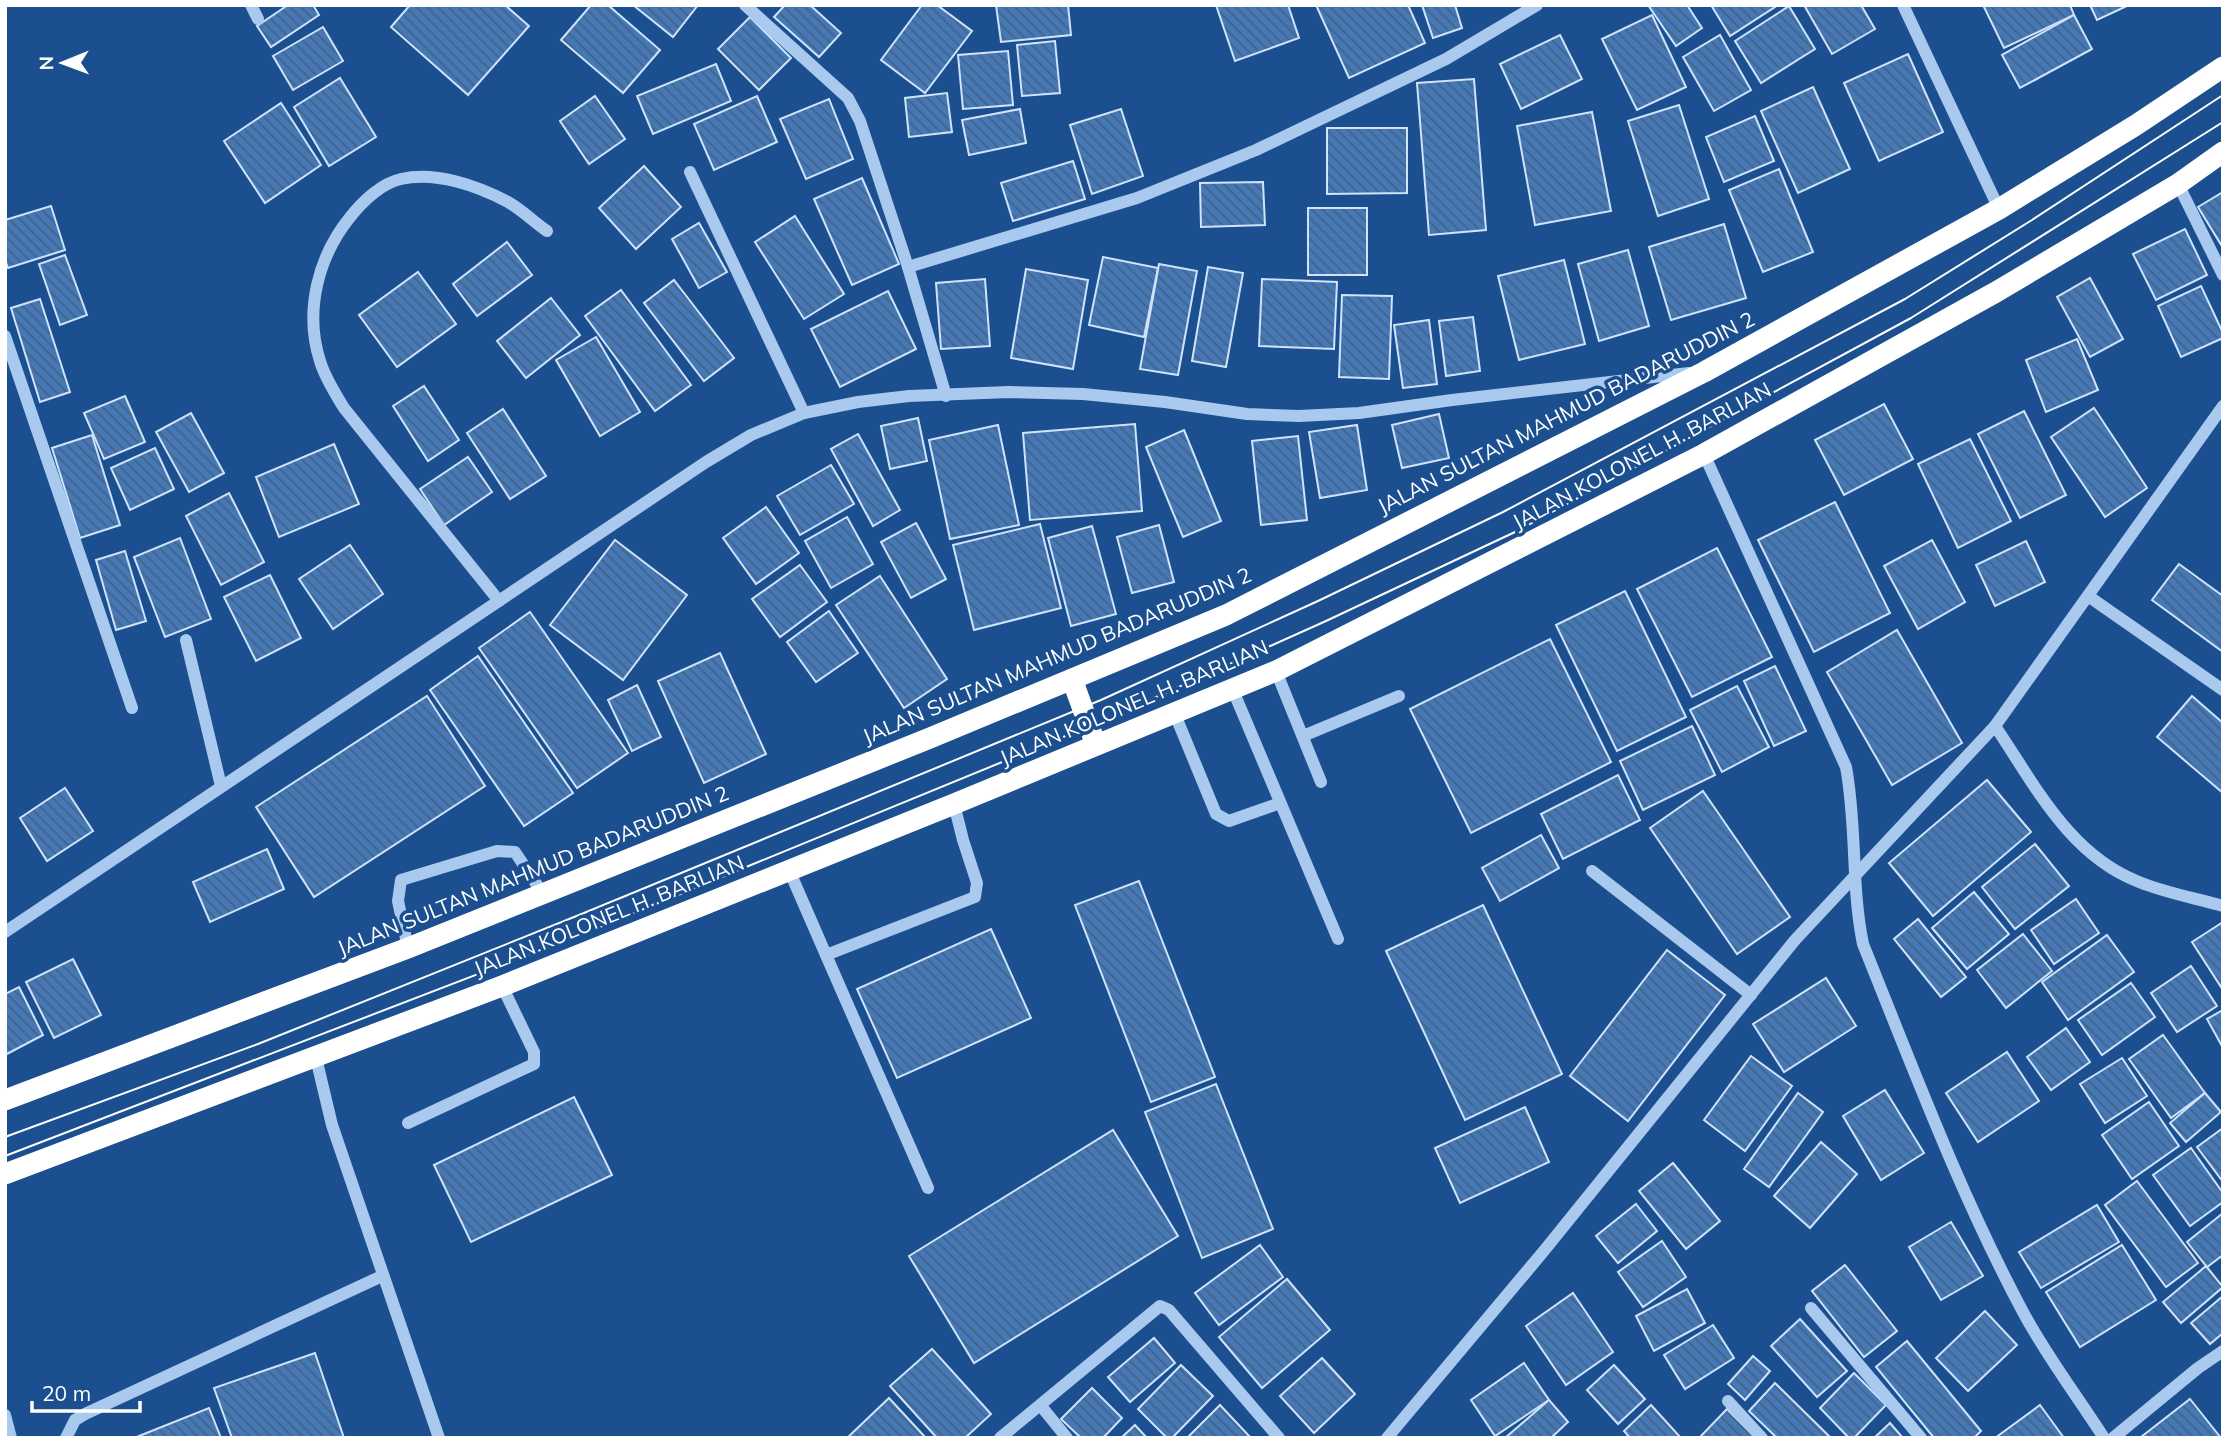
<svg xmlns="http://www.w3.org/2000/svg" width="2228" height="1443" font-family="Mulish,sans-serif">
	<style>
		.building { fill: url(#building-back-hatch); stroke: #cfe3fa; stroke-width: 2 }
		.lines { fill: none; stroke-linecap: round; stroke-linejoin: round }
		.minor { stroke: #a9c9ee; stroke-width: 12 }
		.highway { stroke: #fff; stroke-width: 21 }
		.tram { stroke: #fff; stroke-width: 2 }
		.labels { text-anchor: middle; stroke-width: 7; stroke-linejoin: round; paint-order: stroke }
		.street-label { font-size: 21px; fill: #fff; stroke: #1b4f8f }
	</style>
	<defs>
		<pattern id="building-back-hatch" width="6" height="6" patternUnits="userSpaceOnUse" patternTransform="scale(1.75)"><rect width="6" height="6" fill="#4478b7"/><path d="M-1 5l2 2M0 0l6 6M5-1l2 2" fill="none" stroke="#486282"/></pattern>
	</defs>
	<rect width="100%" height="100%" fill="#1b4f8f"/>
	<g class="building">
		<path d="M288 5H313L319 15 271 47 257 26Z"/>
		<path d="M410 5H505L529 26 468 95 391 27Z"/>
		<path d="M591 5H608L660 50 623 93 561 40Z"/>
		<path d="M633 5H698L673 37Z"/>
		<path d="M785 5H810L841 33 819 57 774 17Z"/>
		<path d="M922 5H937L972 31 925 93 881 60Z"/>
		<path d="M996 5H1068L1071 35 1001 42Z"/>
		<path d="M1216 5H1288L1299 38 1235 61Z"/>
		<path d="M1316 5H1408L1425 43 1349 78Z"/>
		<path d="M1422 5H1455L1462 28 1433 38Z"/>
		<path d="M1648 5H1687L1702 28 1676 46Z"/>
		<path d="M1711 5H1778L1730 36Z"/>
		<path d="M1804 5H1861L1875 29 1832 54Z"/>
		<path d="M1983 5H2070L2074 15 2004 48Z"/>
		<path d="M2090 5H2129L2097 20Z"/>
		<path d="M1789 6 1815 49 1761 83 1735 41Z"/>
		<path d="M1652 15 1686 87 1637 110 1602 39Z"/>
		<path d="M2074 15 2092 49 2020 88 2002 55Z"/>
		<path d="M750 17 791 58 759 90 718 49Z"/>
		<path d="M323 27 343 61 293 90 273 56Z"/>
		<path d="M1560 35 1582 79 1521 109 1500 64Z"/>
		<path d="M1720 35 1751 90 1714 111 1683 57Z"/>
		<path d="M1055 41 1060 93 1022 96 1017 45Z"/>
		<path d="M1008 51 1013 105 963 109 958 55Z"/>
		<path d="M1908 54 1943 132 1879 161 1844 83Z"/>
		<path d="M716 64 731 101 653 134 637 96Z"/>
		<path d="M340 78 376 137 329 166 294 107Z"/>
		<path d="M1474 79 1486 230 1429 235 1417 83Z"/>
		<path d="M1813 87 1850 169 1798 193 1761 111Z"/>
		<path d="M947 93 952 132 909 137 905 98Z"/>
		<path d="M595 96 625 139 589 164 560 121Z"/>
		<path d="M757 96 777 142 714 170 694 124Z"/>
		<path d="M829 99 853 159 806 179 780 119Z"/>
		<path d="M281 103 321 165 265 203 224 141Z"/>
		<path d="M1679 105 1709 199 1658 216 1628 121Z"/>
		<path d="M1020 109 1026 143 969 155 962 120Z"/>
		<path d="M1121 109 1143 176 1092 194 1070 125Z"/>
		<path d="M1592 112 1611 211 1535 225 1517 126Z"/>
		<path d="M1755 116 1774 161 1724 182 1706 137Z"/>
		<path d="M1327 128H1407V193L1327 194Z"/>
		<path d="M1073 161 1085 199 1013 221 1001 183Z"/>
		<path d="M644 166 681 207 636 249 599 208Z"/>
		<path d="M1779 169 1813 252 1763 272 1729 190Z"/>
		<path d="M862 178 899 264 852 285 814 199Z"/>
		<path d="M1263 182 1265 225 1201 227 1200 183Z"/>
		<path d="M2223 192V248L2198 207Z"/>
		<path d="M51 206 65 250 8 268 5 260V220Z"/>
		<rect x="1308" y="208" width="59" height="67"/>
		<path d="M795 216 844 294 804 319 755 242Z"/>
		<path d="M699 223 727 272 699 288 672 239Z"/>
		<path d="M1724 224 1746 298 1671 320 1649 247Z"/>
		<path d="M2185 229 2207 275 2156 300 2133 254Z"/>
		<path d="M507 242 532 275 477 316 453 284Z"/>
		<path d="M1628 250 1649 326 1599 341 1578 264Z"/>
		<path d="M65 255 87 315 60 325 39 264Z"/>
		<path d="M1103 257 1158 268 1144 337 1089 325Z"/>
		<path d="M1564 260 1585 344 1519 360 1498 276Z"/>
		<path d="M1159 264 1197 271 1178 375 1140 369Z"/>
		<path d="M1208 267 1243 273 1226 367 1192 361Z"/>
		<path d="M1026 269 1088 280 1073 369 1011 358Z"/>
		<path d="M418 272 456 324 397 367 359 315Z"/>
		<path d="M2090 278 2123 339 2090 357 2057 297Z"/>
		<path d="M985 279 990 346 941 349 936 283Z"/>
		<path d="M1262 279 1337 282 1334 349 1259 346Z"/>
		<path d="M674 280 734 358 704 381 644 303Z"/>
		<path d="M2201 286 2223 333V338L2181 357 2158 306Z"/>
		<path d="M621 290 691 385 655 411 585 316Z"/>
		<path d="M888 291 916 349 840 387 811 329Z"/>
		<path d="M1342 295 1392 296 1389 379 1339 377Z"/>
		<path d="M551 298 580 335 526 378 497 341Z"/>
		<path d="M40 299 70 392 40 402 11 308Z"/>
		<path d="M1473 317 1480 371 1446 376 1439 321Z"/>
		<path d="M1429 320 1437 384 1403 388 1394 325Z"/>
		<path d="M596 337 640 412 600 436 556 360Z"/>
		<path d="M2077 339 2098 390 2046 412 2026 360Z"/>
		<path d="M424 386 459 440 428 461 393 406Z"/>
		<path d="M125 396 145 442 104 459 84 413Z"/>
		<path d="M1884 404 1913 459 1844 495 1815 440Z"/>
		<path d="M2094 408 2147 488 2105 517 2051 437Z"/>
		<path d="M503 409 546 476 510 499 467 433Z"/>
		<path d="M2024 411 2066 495 2020 518 1978 434Z"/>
		<path d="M191 413 224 473 189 492 156 432Z"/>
		<path d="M1439 414 1449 458 1402 468 1392 425Z"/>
		<path d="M918 418 927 461 890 469 881 426Z"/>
		<path d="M1135 424 1142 511 1030 520 1023 433Z"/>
		<path d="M998 425 1019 525 950 539 929 440Z"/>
		<path d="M1357 425 1367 490 1320 498 1309 432Z"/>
		<path d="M1184 430 1221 521 1183 537 1146 447Z"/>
		<path d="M858 434 900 510 873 526 831 449Z"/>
		<path d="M92 435 120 525 80 538 52 448Z"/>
		<path d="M1298 436 1307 520 1261 525 1252 441Z"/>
		<path d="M1970 439 2011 521 1958 548 1918 464Z"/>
		<path d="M334 444 359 504 279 537 256 477Z"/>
		<path d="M155 448 174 489 130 510 111 468Z"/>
		<path d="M468 457 492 492 444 525 420 489Z"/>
		<path d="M831 465 854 504 800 535 777 496Z"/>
		<path d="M229 493 264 562 221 585 186 516Z"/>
		<path d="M1835 502 1890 613 1814 652 1758 540Z"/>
		<path d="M766 507 799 553 756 584 723 538Z"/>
		<path d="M847 517 873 564 831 588 805 541Z"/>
		<path d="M916 523 946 579 911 598 881 542Z"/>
		<path d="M1040 524 1061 608 974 630 953 545Z"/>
		<path d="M1159 525 1174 582 1132 593 1117 537Z"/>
		<path d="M1092 526 1116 614 1071 626 1048 538Z"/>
		<path d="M180 538 211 619 165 637 134 557Z"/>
		<path d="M615 540 687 595 623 680 550 625Z"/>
		<path d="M1932 540 1965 602 1918 629 1884 566Z"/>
		<path d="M2026 541 2045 582 1995 606 1976 565Z"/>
		<path d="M350 545 383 594 333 629 299 579Z"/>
		<path d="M1717 548 1772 657 1692 697 1637 589Z"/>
		<path d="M125 551 146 621 116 630 96 560Z"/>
		<path d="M2179 564 2223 596V652L2152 600Z"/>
		<path d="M800 565 827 602 780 637 752 599Z"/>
		<path d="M270 575 301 638 256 661 224 597Z"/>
		<path d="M880 576 947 679 904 708 836 605Z"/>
		<path d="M1625 591 1686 717 1617 751 1556 625Z"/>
		<path d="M829 611 858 653 816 682 787 642Z"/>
		<path d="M530 612 628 753 577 788 479 648Z"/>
		<path d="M1897 630 1962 743 1892 785 1827 672Z"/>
		<path d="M1550 639 1611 762 1471 833 1410 709Z"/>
		<path d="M720 653 766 754 704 783 658 681Z"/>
		<path d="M478 656 573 793 524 826 430 690Z"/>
		<path d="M1775 666 1806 731 1774 746 1744 681Z"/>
		<path d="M637 685 661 737 632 751 608 700Z"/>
		<path d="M1737 686 1769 747 1722 772 1690 710Z"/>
		<path d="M427 696 485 786 314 897 256 807Z"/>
		<path d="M2192 696 2223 723V793L2157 737Z"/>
		<path d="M1692 726 1715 775 1643 810 1620 761Z"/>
		<path d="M1618 775 1640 820 1563 859 1541 814Z"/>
		<path d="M1987 780 2031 832 1933 916 1889 863Z"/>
		<path d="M65 788 93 831 47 861 20 818Z"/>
		<path d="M1703 791 1790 917 1737 954 1650 828Z"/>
		<path d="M1541 835 1559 868 1500 901 1482 868Z"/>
		<path d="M2035 844 2069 886 2015 929 1982 887Z"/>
		<path d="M267 849 284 889 210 922 193 882Z"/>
		<path d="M1139 881 1215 1077 1151 1102 1075 905Z"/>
		<path d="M1974 892 2009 934 1967 969 1932 928Z"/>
		<path d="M2076 899 2099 933 2054 964 2031 930Z"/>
		<path d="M1483 905 1562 1074 1465 1120 1386 951Z"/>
		<path d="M1918 919 1966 977 1941 997 1894 939Z"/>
		<path d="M2223 922V990L2192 942Z"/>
		<path d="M991 929 1031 1018 897 1078 857 989Z"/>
		<path d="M2023 934 2052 971 2006 1008 1977 970Z"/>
		<path d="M2107 935 2134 972 2068 1020 2042 982Z"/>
		<path d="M1667 950 1725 995 1628 1121 1570 1076Z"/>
		<path d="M73 959 101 1015 54 1038 26 982Z"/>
		<path d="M2191 966 2217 1006 2177 1032 2151 993Z"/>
		<path d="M1826 978 1856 1026 1784 1072 1753 1024Z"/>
		<path d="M2131 983 2155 1017 2102 1055 2078 1020Z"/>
		<path d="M19 987 43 1035 5 1055V994Z"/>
		<path d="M2223 1010V1048L2207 1019Z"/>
		<path d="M2066 1028 2090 1062 2051 1090 2027 1057Z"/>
		<path d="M2163 1035 2205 1093 2171 1118 2129 1059Z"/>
		<path d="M2007 1052 2039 1101 1978 1142 1946 1093Z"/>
		<path d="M1751 1056 1792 1086 1745 1151 1704 1120Z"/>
		<path d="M2122 1058 2147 1096 2105 1123 2080 1084Z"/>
		<path d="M1216 1084 1273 1229 1202 1258 1145 1112Z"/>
		<path d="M1885 1090 1924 1153 1881 1180 1843 1116Z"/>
		<path d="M1798 1093 1823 1112 1769 1187 1744 1169Z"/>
		<path d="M2205 1093 2221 1112 2186 1142 2170 1123Z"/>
		<path d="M574 1097 612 1175 471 1242 434 1165Z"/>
		<path d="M2149 1102 2179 1146 2132 1179 2102 1135Z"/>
		<path d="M1525 1107 1549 1162 1460 1203 1435 1148Z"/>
		<path d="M2223 1128V1182L2197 1147Z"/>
		<path d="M1113 1130 1178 1236 974 1363 909 1256Z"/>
		<path d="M1821 1142 1857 1174 1810 1228 1774 1196Z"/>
		<path d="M2191 1148 2223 1193V1202L2190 1226 2153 1175Z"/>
		<path d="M1673 1163 1720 1221 1686 1249 1639 1191Z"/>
		<path d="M2137 1181 2198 1263 2166 1287 2105 1205Z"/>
		<path d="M1636 1204 1657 1231 1618 1263 1596 1236Z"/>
		<path d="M2097 1205 2119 1242 2041 1288 2019 1252Z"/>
		<path d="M2223 1213V1255L2207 1267 2187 1242Z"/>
		<path d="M1951 1222 1983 1276 1941 1300 1909 1247Z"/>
		<path d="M1662 1241 1686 1277 1643 1307 1618 1272Z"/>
		<path d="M1260 1245 1283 1277 1219 1325 1195 1293Z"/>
		<path d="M2122 1245 2156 1300 2080 1347 2046 1292Z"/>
		<path d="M1845 1265 1897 1331 1864 1357 1812 1291Z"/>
		<path d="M2206 1266 2223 1287 2181 1323 2163 1302Z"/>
		<path d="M1287 1279 1330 1330 1262 1388 1219 1337Z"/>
		<path d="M1687 1289 1705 1323 1654 1351 1636 1316Z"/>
		<path d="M1573 1293 1613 1352 1566 1385 1526 1326Z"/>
		<path d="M2223 1296V1333L2210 1344 2191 1323Z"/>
		<path d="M1985 1311 2017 1345 1968 1391 1936 1358Z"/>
		<path d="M1800 1319 1847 1371 1817 1397 1771 1346Z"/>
		<path d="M1713 1325 1734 1358 1685 1389 1664 1355Z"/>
		<path d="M1154 1338 1175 1363 1130 1402 1108 1377Z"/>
		<path d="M1907 1341 1981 1431 1974 1438H1934L1876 1367Z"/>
		<path d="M932 1349 991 1414 965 1438H937L890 1386Z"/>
		<path d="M315 1353 344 1438H232L214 1388Z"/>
		<path d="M1753 1356 1770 1371 1745 1400 1728 1384Z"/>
		<path d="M1322 1358 1355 1394 1314 1433 1280 1396Z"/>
		<path d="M1524 1363 1549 1400 1495 1436 1471 1400Z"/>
		<path d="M1181 1365 1213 1396 1172 1438H1167L1138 1409Z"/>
		<path d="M1614 1365 1645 1399 1618 1424 1587 1390Z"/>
		<path d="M1854 1373 1886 1405 1854 1438H1849L1820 1408Z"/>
		<path d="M1775 1383 1831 1438H1777L1749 1411Z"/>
		<path d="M1092 1388 1122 1418 1103 1438H1081L1061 1419Z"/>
		<path d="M889 1398 926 1438H847Z"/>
		<path d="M2190 1399 2221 1438H2141V1437Z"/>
		<path d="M1549 1400 1568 1422 1551 1438H1505Z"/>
		<path d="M1220 1405 1251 1438H1187Z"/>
		<path d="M1651 1405 1681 1438H1630L1624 1431Z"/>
		<path d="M2040 1405 2064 1438H1995Z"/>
		<path d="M209 1408 221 1438H134Z"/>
		<path d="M1727 1409 1756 1438H1699Z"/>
		<path d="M1890 1423 1903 1438H1874Z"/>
		<path d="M1135 1425 1147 1438H1121Z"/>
	</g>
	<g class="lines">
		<g class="minor">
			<path d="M251 5 258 19"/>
			<path d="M745 5 848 98 860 121 908 267 946 396"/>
			<path d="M1903 5 1999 209"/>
			<path d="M690 172 804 413"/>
			<path d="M2178 184 2223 275"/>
			<path d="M908 267 1137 198 1256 150 1446 59 1537 5"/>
			<path d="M5 336 132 708"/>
			<path d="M1704 454 1846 767C1857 826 1851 886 1863 944 1913 1068 1960 1194 2023 1312 2046 1355 2077 1396 2104 1438"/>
			<path d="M2088 596 2223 690"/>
			<path d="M499 601 344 408C335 393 325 378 320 361 304 311 318 256 351 216 363 201 382 183 401 179 436 171 478 186 508 202 522 210 534 222 547 231"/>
			<path d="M186 640 221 786"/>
			<path d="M1276 671 1321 782"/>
			<path d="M1232 688 1338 939"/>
			<path d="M1174 712 1216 814 1229 821 1280 803"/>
			<path d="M1995 726C2035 785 2069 855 2139 882 2166 893 2195 898 2223 906"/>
			<path d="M1303 736 1399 696"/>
			<path d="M789 870 826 955 975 897 977 883 963 840 954 804"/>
			<path d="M1592 871 1751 995"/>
			<path d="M5 932 706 462 751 435 804 413 858 402 909 396 1009 392 1083 394 1165 402 1247 414 1299 416 1359 413 1452 400 1689 373"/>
			<path d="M408 948 398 901 401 880 497 851 515 852 543 894"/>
			<path d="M826 955 928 1188"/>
			<path d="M316 1058 332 1125 439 1438"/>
			<path d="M408 1123 534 1064V1052L502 986"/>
			<path d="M1811 1308 1921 1438"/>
			<path d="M1728 1401 1762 1438"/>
			<path d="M1041 1406 1067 1438"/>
			<path d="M5 1415 11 1438"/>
			<path d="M66 1438 75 1420 85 1414 382 1276"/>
			<path d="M1000 1438 1160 1306 1169 1310 1279 1438"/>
			<path d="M1387 1438 1543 1252 1795 940 1995 726 2223 406"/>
			<path d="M2113 1438 2198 1368 2223 1351"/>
		</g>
		<g class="highway">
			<path d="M1072 679 1096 745"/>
			<path d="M5 1100 408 948 930 738 1226 615 1704 372 1999 209 2136 125 2223 67"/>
			<path d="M5 1174 502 986 954 804 1276 671 1704 454 1996 292 2178 184 2223 152"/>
		</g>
		<g class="tram">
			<path d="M5 1137 258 1044 584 913 1101 700 1318 601 1503 512 1905 299 2032 220 2223 95"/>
			<path d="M5 1156 595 929 1107 719 1326 621 1515 532 1911 318 2223 122"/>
		</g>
	</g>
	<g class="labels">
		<g class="street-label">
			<text transform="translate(1566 413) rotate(-27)" y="7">JALAN SULTAN MAHMUD BADARUDDIN 2</text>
			<text transform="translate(1642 456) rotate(-28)" y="7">JALAN KOLONEL H. BARLIAN</text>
			<text transform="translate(1057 656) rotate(-23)" y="7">JALAN SULTAN MAHMUD BADARUDDIN 2</text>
			<text transform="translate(1134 703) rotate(-23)" y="7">JALAN KOLONEL H. BARLIAN</text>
			<text transform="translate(533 871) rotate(-22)" y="7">JALAN SULTAN MAHMUD BADARUDDIN 2</text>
			<text transform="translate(609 916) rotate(-22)" y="7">JALAN KOLONEL H. BARLIAN</text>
		</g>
	</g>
	<rect width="2228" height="1443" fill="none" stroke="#ffffff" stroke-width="14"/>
	<g transform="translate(63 63) rotate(269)" stroke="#1b4f8f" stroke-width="5" paint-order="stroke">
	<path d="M0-5L12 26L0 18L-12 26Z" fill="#ffffff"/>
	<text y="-10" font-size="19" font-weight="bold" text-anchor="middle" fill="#ffffff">N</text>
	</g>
	<path d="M32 1401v10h108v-10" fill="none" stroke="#ffffff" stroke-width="3.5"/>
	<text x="42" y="1401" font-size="21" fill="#ffffff" stroke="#1b4f8f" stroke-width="5" paint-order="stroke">20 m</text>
</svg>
